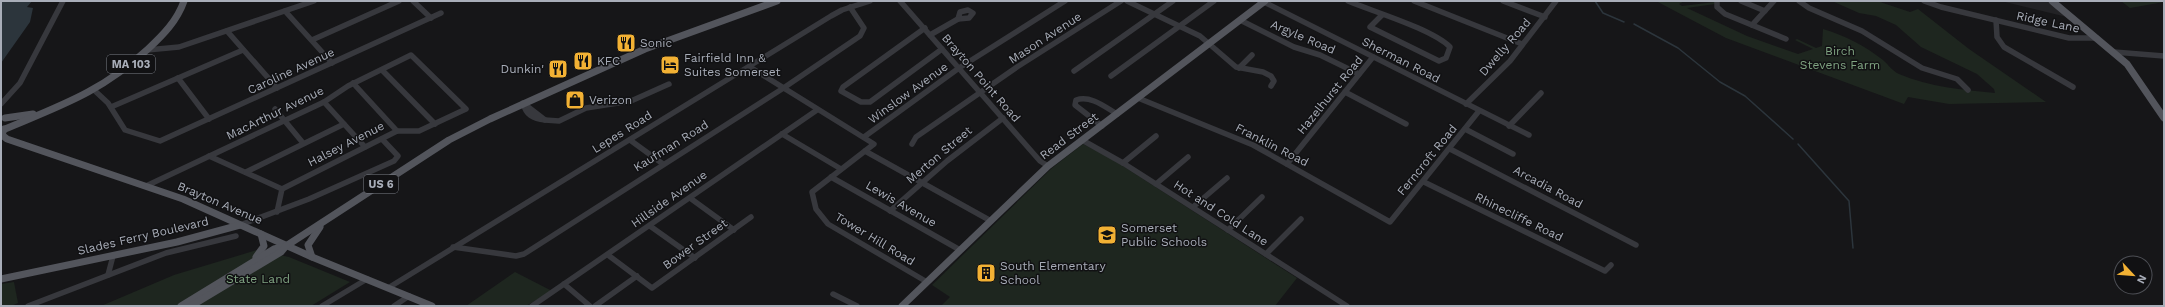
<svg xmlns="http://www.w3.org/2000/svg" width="2165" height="307" font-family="'Work Sans',sans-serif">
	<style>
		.built { fill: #222225 }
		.green { fill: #1e261f }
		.water { fill: #2c353c }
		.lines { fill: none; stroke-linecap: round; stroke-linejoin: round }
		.stream { stroke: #2c353c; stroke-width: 1.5 }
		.minor { stroke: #37383d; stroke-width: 5.5 }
		.major { stroke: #53555c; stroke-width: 7 }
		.labels { text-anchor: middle; stroke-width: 3; stroke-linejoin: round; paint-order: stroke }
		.shield { fill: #111113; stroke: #7b7e86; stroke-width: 1 }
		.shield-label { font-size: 11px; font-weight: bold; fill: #a8adb8 }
		.street-label { font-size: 12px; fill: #a8adb8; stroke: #111113 }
		.poi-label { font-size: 12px; fill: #a8adb8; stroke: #111113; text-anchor: start }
		.park-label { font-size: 12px; fill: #7fa381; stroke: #111113 }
	</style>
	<rect width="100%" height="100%" fill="#161618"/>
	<path class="built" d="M2001 1H2048L2067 17Z"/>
	<g class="green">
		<path d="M1656 1H1684L1679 4 1682 6 1715 2V4L1687 8 1747 36 1798 54 1813 49 1795 40 1797 39 1816 48 1822 46 1823 29C1844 35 1865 46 1883 60 1888 64 1892 71 1899 74 1930 87 1962 90 1995 93L1994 89 1977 74 1921 47 1896 25 1876 16 1859 13 1832 1H1877L1910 12 1918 9 1969 49 2046 102 1949 104 1908 97 1904 104 1726 38Z"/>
		<path d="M2121 1H2164V2L2130 8Z"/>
		<path d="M1083 144 1112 159 1297 278 1275 306H941L950 297 932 285 1052 168Z"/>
		<path d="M257 250 289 257 350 282 311 306H101L174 275Z"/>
		<path d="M515 272 552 291 526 306H466Z"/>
		<path d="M14 282 18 303 11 306H1V284Z"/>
	</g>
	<path class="water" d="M1 1H32L27 7 33 8 30 22 1 63Z"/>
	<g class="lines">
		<g class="stream">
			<path d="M1595 1 1603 13 1624 22"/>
			<path d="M1634 24 1678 48 1720 82 1745 96 1793 139"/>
			<path d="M1798 144 1849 201 1853 248"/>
		</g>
		<g class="minor">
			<path d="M413 1 431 18"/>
			<path d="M900 1 1040 161 1048 166"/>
			<path d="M1127 1 1200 36 1236 67 1263 72 1271 76 1274 81 1271 86"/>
			<path d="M1348 1C1374 12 1432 29 1450 47L1446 58 1439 61 1370 27 1382 15"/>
			<path d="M1414 1 1522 44"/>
			<path d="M1503 1 1545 17"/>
			<path d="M1717 1V7L1725 14 1786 39"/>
			<path d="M1741 1 1765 11"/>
			<path d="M1799 1 1809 8 1862 31 1922 68 1957 79 1968 90"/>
			<path d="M1924 1 1941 7 2069 38H2097"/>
			<path d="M1264 2 1529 135"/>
			<path d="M968 10 973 13 969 18 958 19 960 12Z"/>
			<path d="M285 11 332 63"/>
			<path d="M1240 20 1294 47 1320 55 1359 74"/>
			<path d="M1996 20 1997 37 2004 47 2073 87"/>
			<path d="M1752 25 1774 1"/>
			<path d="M925 28 843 87 841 91 861 102H870L942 49"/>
			<path d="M227 31 277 88"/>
			<path d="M930 35 958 19"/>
			<path d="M312 40 399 1"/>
			<path d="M147 50 179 47 314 1"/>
			<path d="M2114 52 2164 56"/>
			<path d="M750 67 874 144 812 192 816 209 828 224 927 282"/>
			<path d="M1239 68 1252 55"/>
			<path d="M382 70 435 124"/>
			<path d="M1074 71 1173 1"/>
			<path d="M1111 76 1214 1"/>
			<path d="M178 78 209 119"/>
			<path d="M353 83 397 131"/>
			<path d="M94 90 108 103 125 130 160 141 441 13"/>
			<path d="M1345 92 1406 124"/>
			<path d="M1138 98 1253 145 1390 222 1479 111"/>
			<path d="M324 102 365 147"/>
			<path d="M523 103 545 120C533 119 526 115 523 103Z"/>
			<path d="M1 104 20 83 63 1"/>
			<path d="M1466 104 1510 61 1556 1"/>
			<path d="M111 107 243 50"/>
			<path d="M275 109 303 143"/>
			<path d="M545 120 559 121 586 108 631 101 669 84"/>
			<path d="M1102 126 1075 105 1076 100C1091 95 1105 107 1117 114"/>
			<path d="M1509 126 1541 93"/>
			<path d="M1465 129 1513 154"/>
			<path d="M782 134 841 169"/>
			<path d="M864 137 959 68 1065 1"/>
			<path d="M630 140 663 164"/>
			<path d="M1082 140 1123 163 1347 306"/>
			<path d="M912 144 916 137 1017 67 1121 1"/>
			<path d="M1450 149 1636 245"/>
			<path d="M865 151 991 221"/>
			<path d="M209 156 282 189 277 212"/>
			<path d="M1123 163 1156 136"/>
			<path d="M1287 164 1373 57"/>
			<path d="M246 172 344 124"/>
			<path d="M831 177 960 250"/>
			<path d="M1424 182 1605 271 1611 265"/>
			<path d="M1156 184 1188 157"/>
			<path d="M146 186 324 102 348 86 411 55 466 109 419 131H397L282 189"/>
			<path d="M690 198 734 230"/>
			<path d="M1193 207 1227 178"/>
			<path d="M890 211 947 161 1003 118"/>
			<path d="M240 225 309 199 394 161 398 156 382 139"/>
			<path d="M650 226 695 258"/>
			<path d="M1228 230 1262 197"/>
			<path d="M453 247 516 256 524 254 782 89 860 36 864 28 850 7"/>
			<path d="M1266 254 1301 219"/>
			<path d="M608 255 652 288 751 217"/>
			<path d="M108 275 113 256"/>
			<path d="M564 284 590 306"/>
			<path d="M388 288 831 16 842 10 870 1"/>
			<path d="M833 294 857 306"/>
			<path d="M28 306 166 253 236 236"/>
			<path d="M322 306 367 279"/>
			<path d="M394 306 409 296"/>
			<path d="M532 306 817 110"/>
			<path d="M595 306 637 276"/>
		</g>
		<g class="major">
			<path d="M2052 1 2127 64 2164 118"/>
			<path d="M5 118 33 114"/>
			<path d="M4 129 2 135 7 139 183 199 312 257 432 306"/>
			<path d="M5 129C62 105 101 92 148 49 163 35 177 21 184 1"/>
			<path d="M256 257 264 246 261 234"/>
			<path d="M312 257 308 245 320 227"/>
			<path d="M1 279 177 242 240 225"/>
			<path d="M181 306 274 249 286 246 449 140 490 119 645 49 777 1"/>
			<path d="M191 306 281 252 286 246"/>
			<path d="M902 306 1048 166 1265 1"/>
		</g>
	</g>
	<defs>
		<symbol id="restaurant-square" viewBox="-11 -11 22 22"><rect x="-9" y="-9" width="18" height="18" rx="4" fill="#f2b134" stroke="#111113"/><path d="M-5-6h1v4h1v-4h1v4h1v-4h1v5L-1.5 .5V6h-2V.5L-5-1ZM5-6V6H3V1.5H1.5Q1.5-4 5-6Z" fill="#111"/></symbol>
		<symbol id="hotel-square" viewBox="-11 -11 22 22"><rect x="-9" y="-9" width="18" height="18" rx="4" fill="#f2b134" stroke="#111113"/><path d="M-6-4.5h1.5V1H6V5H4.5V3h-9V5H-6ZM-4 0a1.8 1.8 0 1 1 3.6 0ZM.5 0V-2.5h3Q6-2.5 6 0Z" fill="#111"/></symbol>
		<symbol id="shop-square" viewBox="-11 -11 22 22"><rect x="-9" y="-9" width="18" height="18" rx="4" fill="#f2b134" stroke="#111113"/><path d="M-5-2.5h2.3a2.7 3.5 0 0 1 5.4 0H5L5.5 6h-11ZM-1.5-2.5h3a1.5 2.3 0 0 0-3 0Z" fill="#111"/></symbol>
		<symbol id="school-square" viewBox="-11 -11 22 22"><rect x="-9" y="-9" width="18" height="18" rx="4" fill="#f2b134" stroke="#111113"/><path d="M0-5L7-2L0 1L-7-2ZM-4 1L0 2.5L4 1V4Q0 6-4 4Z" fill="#111"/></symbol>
		<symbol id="building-square" viewBox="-11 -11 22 22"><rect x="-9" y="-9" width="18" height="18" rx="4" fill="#f2b134" stroke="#111113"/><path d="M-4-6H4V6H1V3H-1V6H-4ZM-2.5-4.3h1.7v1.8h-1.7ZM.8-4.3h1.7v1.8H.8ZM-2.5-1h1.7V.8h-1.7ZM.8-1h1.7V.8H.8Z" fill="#111"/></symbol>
	</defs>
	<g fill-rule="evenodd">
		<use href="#restaurant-square" x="615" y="32" width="22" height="22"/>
		<use href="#restaurant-square" x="572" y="50" width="22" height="22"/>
		<use href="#hotel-square" x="659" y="54" width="22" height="22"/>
		<use href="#restaurant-square" x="547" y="58" width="22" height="22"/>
		<use href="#shop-square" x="564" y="89" width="22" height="22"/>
		<use href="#school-square" x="1096" y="224" width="22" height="22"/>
		<use href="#building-square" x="975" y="262" width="22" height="22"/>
	</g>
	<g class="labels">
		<g class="shield">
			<rect x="107" y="55" width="48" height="18" rx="3"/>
			<rect x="364" y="175" width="34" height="18" rx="3"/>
		</g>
		<g class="shield-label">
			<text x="131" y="68">MA 103</text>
			<text x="381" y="188">US 6</text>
		</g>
		<g class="street-label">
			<text transform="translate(2048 22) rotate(12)" y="4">Ridge Lane</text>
			<text transform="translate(1303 37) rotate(23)" y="4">Argyle Road</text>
			<text transform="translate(1045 38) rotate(-33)" y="4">Mason Avenue</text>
			<text transform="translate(1505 47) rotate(-49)" y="4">Dwelly Road</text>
			<text transform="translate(1401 60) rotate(27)" y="4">Sherman Road</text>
			<text transform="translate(291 71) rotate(-25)" y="4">Caroline Avenue</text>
			<text transform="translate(981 78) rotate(49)" y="4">Brayton Point Road</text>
			<text transform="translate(908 93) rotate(-36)" y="4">Winslow Avenue</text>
			<text transform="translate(1330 95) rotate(-51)" y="4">Hazelhurst Road</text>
			<text transform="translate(275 113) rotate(-26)" y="4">MacArthur Avenue</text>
			<text transform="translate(622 132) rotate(-32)" y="4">Lepes Road</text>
			<text transform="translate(1069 136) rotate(-37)" y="4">Read Street</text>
			<text transform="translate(346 144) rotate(-27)" y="4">Halsey Avenue</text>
			<text transform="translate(1272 145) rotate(27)" y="4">Franklin Road</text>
			<text transform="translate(671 146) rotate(-32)" y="4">Kaufman Road</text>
			<text transform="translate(939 155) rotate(-40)" y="4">Merton Street</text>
			<text transform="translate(1427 160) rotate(-51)" y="4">Ferncroft Road</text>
			<text transform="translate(1548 187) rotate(28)" y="4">Arcadia Road</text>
			<text transform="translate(669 199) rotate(-35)" y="4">Hillside Avenue</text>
			<text transform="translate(220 203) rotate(23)" y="4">Brayton Avenue</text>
			<text transform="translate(901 204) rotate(30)" y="4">Lewis Avenue</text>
			<text transform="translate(1221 213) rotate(33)" y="4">Hot and Cold Lane</text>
			<text transform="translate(1519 217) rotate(26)" y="4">Rhinecliffe Road</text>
			<text transform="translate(143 236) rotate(-13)" y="4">Slades Ferry Boulevard</text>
			<text transform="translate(875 239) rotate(31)" y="4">Tower Hill Road</text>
			<text transform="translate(695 244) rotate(-36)" y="4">Bower Street</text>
		</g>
		<g class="poi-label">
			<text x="640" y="47">Sonic</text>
			<text x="684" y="62">Fairfield Inn &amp;<tspan x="684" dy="14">Suites Somerset</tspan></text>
			<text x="597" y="65">KFC</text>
			<text x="544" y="73" text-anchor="end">Dunkin'</text>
			<text x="589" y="104">Verizon</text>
			<text x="1121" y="232">Somerset<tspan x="1121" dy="14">Public Schools</tspan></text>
			<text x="1000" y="270">South Elementary<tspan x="1000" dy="14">School</tspan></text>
		</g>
		<g class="park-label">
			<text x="1840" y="55">Birch<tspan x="1840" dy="14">Stevens Farm</tspan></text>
			<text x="258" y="283">State Land</text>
		</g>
	</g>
	<rect width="2165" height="307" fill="none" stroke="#a8adb8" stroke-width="4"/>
	<g transform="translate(2133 275) rotate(116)"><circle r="19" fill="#111113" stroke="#4d4f55"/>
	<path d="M0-3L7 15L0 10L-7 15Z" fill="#f2b134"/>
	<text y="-6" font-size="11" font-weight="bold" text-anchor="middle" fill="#a8adb8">N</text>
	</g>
</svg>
